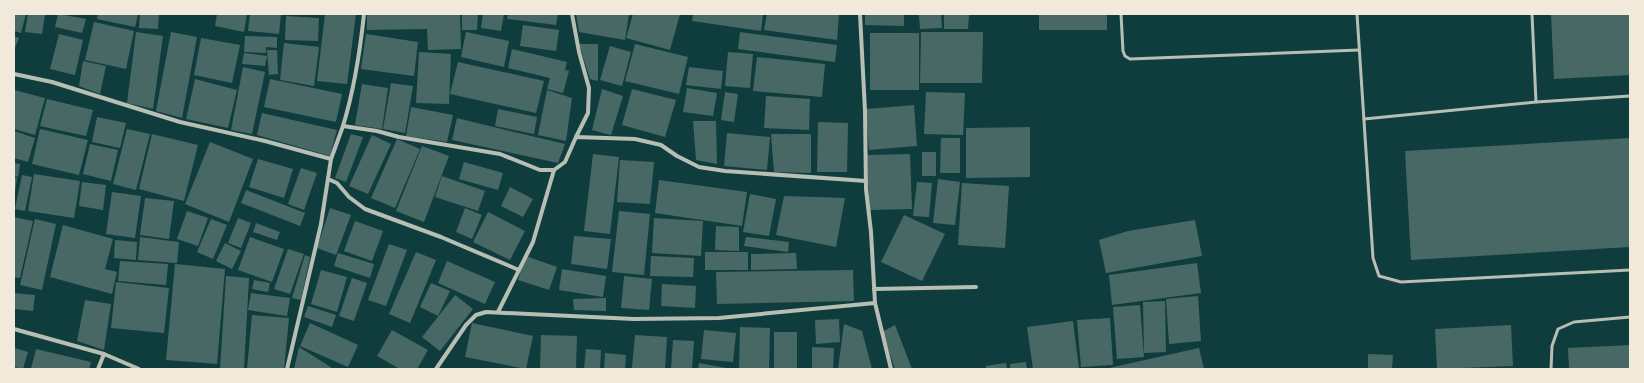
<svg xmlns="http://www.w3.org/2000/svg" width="1644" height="383" font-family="Inter,sans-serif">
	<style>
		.building { fill: #486865 }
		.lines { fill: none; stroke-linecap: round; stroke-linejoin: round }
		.service { stroke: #b8beb3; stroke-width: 3 }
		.minor { stroke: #b8beb3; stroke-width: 4 }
	</style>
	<rect width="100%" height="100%" fill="#0f3d3e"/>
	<g class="building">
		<path d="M14 14H26L21 33 14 31Z"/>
		<path d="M28 14H45L42 34 25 32Z"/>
		<path d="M58 14 86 19 82 33 55 27Z"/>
		<path d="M98 14H138L135 27 97 19Z"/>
		<path d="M140 14H159L158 29 139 28Z"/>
		<path d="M217 14H247L244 32 215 26Z"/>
		<path d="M250 14H281L279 34 248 31Z"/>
		<path d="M325 14H356L347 84 317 81Z"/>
		<path d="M367 14H460L461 49 428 50 427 29 367 30Z"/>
		<path d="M462 14H478L477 30H462Z"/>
		<path d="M483 14H504L501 31 481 28Z"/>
		<path d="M508 14H558L556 25 507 19Z"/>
		<path d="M576 14H629L625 40 579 32Z"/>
		<path d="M633 14H680L670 50 626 38Z"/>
		<path d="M693 14H763L761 31 692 21Z"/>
		<path d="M767 14H839L837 40 764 30Z"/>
		<path d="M865 14H904V26L865 25Z"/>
		<path d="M919 14H941L942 28 920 29Z"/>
		<path d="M944 14H969L968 29H944Z"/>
		<rect x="1039" y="14" width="68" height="16"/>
		<path d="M1551 14H1630V75L1554 79Z"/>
		<path d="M286 16 319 18 318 41 285 40Z"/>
		<path d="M94 22 134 31 126 69 85 60Z"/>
		<path d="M523 25 559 30 556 51 520 46Z"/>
		<path d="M136 32 163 36 153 109 127 103Z"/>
		<path d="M171 32 197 37 182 118 156 111Z"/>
		<path d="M466 32 509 41 504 67 461 57Z"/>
		<path d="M740 32 837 45 835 62 738 49Z"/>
		<path d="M921 32H983L982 83H920Z"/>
		<rect x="870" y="33" width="49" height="57"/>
		<path d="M59 34 83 40 75 75 50 69Z"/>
		<path d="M366 34 418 42 414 76 361 69Z"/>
		<path d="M14 36 19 38 14 50Z"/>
		<path d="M245 36 277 37V48L266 47V53L244 52Z"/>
		<path d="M201 38 240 45 232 83 194 75Z"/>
		<path d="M284 43 319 47 314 86 280 80Z"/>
		<path d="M579 44H598V81L590 79Z"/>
		<path d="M635 44 688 57 679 94 625 81Z"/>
		<path d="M610 46 631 52 622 86 600 80Z"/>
		<path d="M512 49 567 62 565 70 569 71 563 93 547 89 550 78 508 68Z"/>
		<path d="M267 50H277L278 74 269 75Z"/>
		<path d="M419 52 451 54 449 104 416 103Z"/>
		<path d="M728 52 753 54 750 88 725 86Z"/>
		<path d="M244 53 267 56 265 66 242 64Z"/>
		<path d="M757 57 825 64 822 97 753 91Z"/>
		<path d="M83 61 106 66 100 94 79 86Z"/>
		<path d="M458 62 544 81 536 113 450 94Z"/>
		<path d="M243 67 265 72 252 134 231 130Z"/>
		<path d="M689 67 723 71 721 89 686 85Z"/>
		<path d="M195 79 237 90 228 128 186 119Z"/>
		<path d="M270 79 342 94 336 122 264 107Z"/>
		<path d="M391 83 413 86 405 133 383 129Z"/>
		<path d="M362 84 388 88 382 129 355 125Z"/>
		<path d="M687 88 717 93 713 116 683 112Z"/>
		<path d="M602 89 623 96 611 135 592 130Z"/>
		<path d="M632 89 676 100 665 137 622 125Z"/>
		<path d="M14 90 45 98 35 135 14 129Z"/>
		<path d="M547 90 572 98 566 141 538 135Z"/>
		<path d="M725 92 738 94 734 122 721 120Z"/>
		<path d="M926 92 965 93 963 135 924 134Z"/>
		<path d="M766 96 810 99 809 130 764 128Z"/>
		<path d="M47 99 93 110 86 136 40 126Z"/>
		<path d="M914 105 917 146 869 150 866 109Z"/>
		<path d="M411 107 453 115 447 142 406 136Z"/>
		<path d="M498 109 537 117 534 134 495 126Z"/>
		<path d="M262 113 337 130 330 156 257 135Z"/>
		<path d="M97 117 126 123 120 148 92 142Z"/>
		<path d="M457 118 481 124 565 144 558 163 452 140Z"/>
		<path d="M693 121H716L717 164 696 160Z"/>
		<path d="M818 122 848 123 847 172H817Z"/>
		<path d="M1030 127V177L966 178V128Z"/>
		<path d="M40 129 88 140 79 175 32 164Z"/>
		<path d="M127 129 150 134 136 190 113 184Z"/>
		<path d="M14 131 35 138 28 162 14 158Z"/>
		<path d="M727 133 770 137 767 170 724 166Z"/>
		<path d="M152 134 198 145 184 201 139 189Z"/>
		<path d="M351 134 363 137 346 182 335 178Z"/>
		<path d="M771 134H811V173L774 172Z"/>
		<path d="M372 135 391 144 368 194 349 186Z"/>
		<path d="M941 138H960V173H940Z"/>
		<path d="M1630 138V247L1411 260 1405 151Z"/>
		<path d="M397 139 420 149 395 208 371 198Z"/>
		<path d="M210 142 253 159 229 222 185 204Z"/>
		<path d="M90 144 118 150 111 181 83 174Z"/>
		<path d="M422 146 449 156 424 222 396 211Z"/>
		<rect x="922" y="152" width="14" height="24"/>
		<path d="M593 154 619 157 610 234 584 231Z"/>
		<path d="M910 154 912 209 869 210 867 155Z"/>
		<path d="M258 159 293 169 284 198 249 187Z"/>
		<path d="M620 160 654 162 650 204 617 202Z"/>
		<path d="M464 162 503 173 498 190 459 179Z"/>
		<path d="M14 163 20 164 18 177 14 176Z"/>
		<path d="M301 168 317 173 304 210 288 204Z"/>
		<path d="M34 174 80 181 74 218 28 211Z"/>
		<path d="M22 175 32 177 25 211 15 209Z"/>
		<path d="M442 176 485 191 478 211 435 197Z"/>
		<path d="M14 177 17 178 15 192H14Z"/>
		<path d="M938 179 960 182 955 225 933 223Z"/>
		<path d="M659 180 747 192 742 226 655 213Z"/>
		<path d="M82 182 106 185 103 210 79 206Z"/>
		<path d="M917 182 932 183 929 217 913 216Z"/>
		<path d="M962 183 1009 186 1005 248 958 245Z"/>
		<path d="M510 187 533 199 523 217 501 206Z"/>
		<path d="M246 190 305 213 300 226 241 203Z"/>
		<path d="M112 192 141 196 135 238 106 234Z"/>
		<path d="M750 194 776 199 769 236 743 232Z"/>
		<path d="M784 196 845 198 836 247 776 235Z"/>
		<path d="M145 198 174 201 169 239 140 235Z"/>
		<path d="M330 208 351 215 336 255 317 248Z"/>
		<path d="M465 208 482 215 472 239 456 232Z"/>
		<path d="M187 211 208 218 198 246 177 239Z"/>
		<path d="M619 211 650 214 644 275 612 272Z"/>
		<path d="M488 212 525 231 510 260 473 242Z"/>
		<path d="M904 215 945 234 922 281 881 262Z"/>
		<path d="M14 217 33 221 20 278 14 277Z"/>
		<path d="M238 218 251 223 241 248 228 243Z"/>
		<path d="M654 218 703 221 701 256 652 253Z"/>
		<path d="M35 219 56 224 42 290 20 285Z"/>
		<path d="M211 219 227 225 213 259 197 252Z"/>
		<path d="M1195 220 1202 256 1106 273 1099 240 1128 231Z"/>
		<path d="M355 221 383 231 372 261 344 251Z"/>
		<path d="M256 223 280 232 277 240 253 232Z"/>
		<path d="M63 225 113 239 105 269 117 272 112 294 50 277Z"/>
		<path d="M716 226 739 227V251L715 250Z"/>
		<path d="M574 236 611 239 607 269 571 264Z"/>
		<path d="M140 237 179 242 177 263 138 260Z"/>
		<path d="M250 237 284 249 272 282 238 270Z"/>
		<path d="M746 237 789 242 788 252 744 246Z"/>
		<path d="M115 240 137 242 136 260 114 258Z"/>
		<path d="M225 243 241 251 232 269 216 261Z"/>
		<path d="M389 244 407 250 386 306 368 300Z"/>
		<path d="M288 249 304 254 290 294 274 289Z"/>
		<path d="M416 252 436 260 410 323 389 314Z"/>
		<rect x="705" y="252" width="43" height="18"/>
		<path d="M338 253 374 264 370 278 334 266Z"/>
		<path d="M796 253 797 269 751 270V254Z"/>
		<path d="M305 255 310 257 301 300 292 298Z"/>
		<path d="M526 256 557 267 549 290 518 280Z"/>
		<path d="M651 256 694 258 693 277 650 276Z"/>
		<path d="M120 261 168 264 166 285 118 281Z"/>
		<path d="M447 261 495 282 485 304 438 283Z"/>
		<path d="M1197 263 1201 293 1112 305 1109 275Z"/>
		<path d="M175 264 225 269 217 364 166 360Z"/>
		<path d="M562 269 606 276 603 297 559 290Z"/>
		<path d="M321 270 347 277 337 312 311 304Z"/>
		<path d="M853 270 854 301 717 304 716 272Z"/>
		<path d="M226 276 249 278 244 369H220Z"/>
		<path d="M624 276 652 279 649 310 621 308Z"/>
		<path d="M352 278 367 283 354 321 339 316Z"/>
		<path d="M254 280 270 283 268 292 252 289Z"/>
		<path d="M116 282 169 288 164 333 111 328Z"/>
		<path d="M431 283 450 291 438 316 420 307Z"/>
		<path d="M662 284 696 286 695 308 661 306Z"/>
		<path d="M14 293 35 295 33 311 14 309Z"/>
		<path d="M251 293 290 298 287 316 248 310Z"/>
		<path d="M455 295 473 309 440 351 422 337Z"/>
		<path d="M1198 296 1201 341 1169 344 1166 299Z"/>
		<path d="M606 298V311L574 310 573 299Z"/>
		<path d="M85 300 111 304 104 350 77 341Z"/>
		<path d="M1165 301 1166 352 1144 353 1143 302Z"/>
		<path d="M1140 305 1144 357 1117 359 1113 307Z"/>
		<path d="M308 306 336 315 332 327 304 317Z"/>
		<path d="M252 315 289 318 284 369H247Z"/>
		<path d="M1110 318 1113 365 1081 367 1077 320Z"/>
		<path d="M839 319 840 342 816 344 815 320Z"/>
		<path d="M1073 321 1079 369H1033L1027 327Z"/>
		<path d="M310 323 358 345 348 367 300 346Z"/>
		<path d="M472 323 533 336 526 369 465 357Z"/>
		<path d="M844 324 862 331 872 369H838Z"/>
		<path d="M895 325 912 369H895L882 332Z"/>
		<path d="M1511 325 1513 366 1437 369 1435 329Z"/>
		<path d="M740 327 770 328 769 369H739Z"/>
		<path d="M392 330 428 350 417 369H400L377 356Z"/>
		<path d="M704 330 736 333 733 362 701 359Z"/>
		<rect x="774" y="332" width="23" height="37"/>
		<path d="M541 335 577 336 576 369H540Z"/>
		<path d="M635 335 667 337 665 369 632 368Z"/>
		<path d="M673 340 694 341 692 369H671Z"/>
		<path d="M1630 345V369H1569L1568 348Z"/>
		<path d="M299 347 326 364 333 369H294Z"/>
		<path d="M812 347 834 348 833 369H812Z"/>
		<path d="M14 348 28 352 23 369 14 367Z"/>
		<path d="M1199 348 1204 369H1109V368Z"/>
		<path d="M36 349 91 362 89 369H31Z"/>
		<path d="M586 349 601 350 600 369H584Z"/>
		<path d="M605 353 626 355 625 369H604Z"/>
		<path d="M1368 354 1393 355 1392 369H1368Z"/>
		<path d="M1026 362 1027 369H1010V364Z"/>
		<path d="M699 363 726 368V369H698Z"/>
		<path d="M1006 363 1007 369H986V366Z"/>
	</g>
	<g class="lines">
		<g class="service">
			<path d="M1121 14 1123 51 1125 56 1130 59 1359 50"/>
			<path d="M1357 14 1373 258 1379 276 1401 282 1630 270"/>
			<path d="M1532 14 1536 102"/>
			<path d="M1364 119 1536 102 1630 96"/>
			<path d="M1551 369 1552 346 1558 329 1574 322 1630 317"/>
		</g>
		<g class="minor">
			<path d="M572 14 579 52 589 88 588 113 576 137"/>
			<path d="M860 14 865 111 866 189 871 232 875 303 891 369"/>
			<path d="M14 74 52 82 180 122 265 141 331 159"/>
			<path d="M343 126C354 90 360 52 364 14"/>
			<path d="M328 179 337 183 349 197 365 209 441 237 519 270"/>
			<path d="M874 289 976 287"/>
			<path d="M498 312 533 242 554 170"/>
			<path d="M14 329 104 354 139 369"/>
			<path d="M98 369 104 354"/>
			<path d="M287 369 321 224 331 159 343 126 377 131 399 137 500 154 540 170H554L565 162 576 137 635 139 661 145 677 156 699 167 725 171 866 181"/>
			<path d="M436 369 466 325 476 315 486 312 634 319 719 318 875 303"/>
		</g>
	</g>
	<rect width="1644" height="383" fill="none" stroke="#f1e9da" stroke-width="30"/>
</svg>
